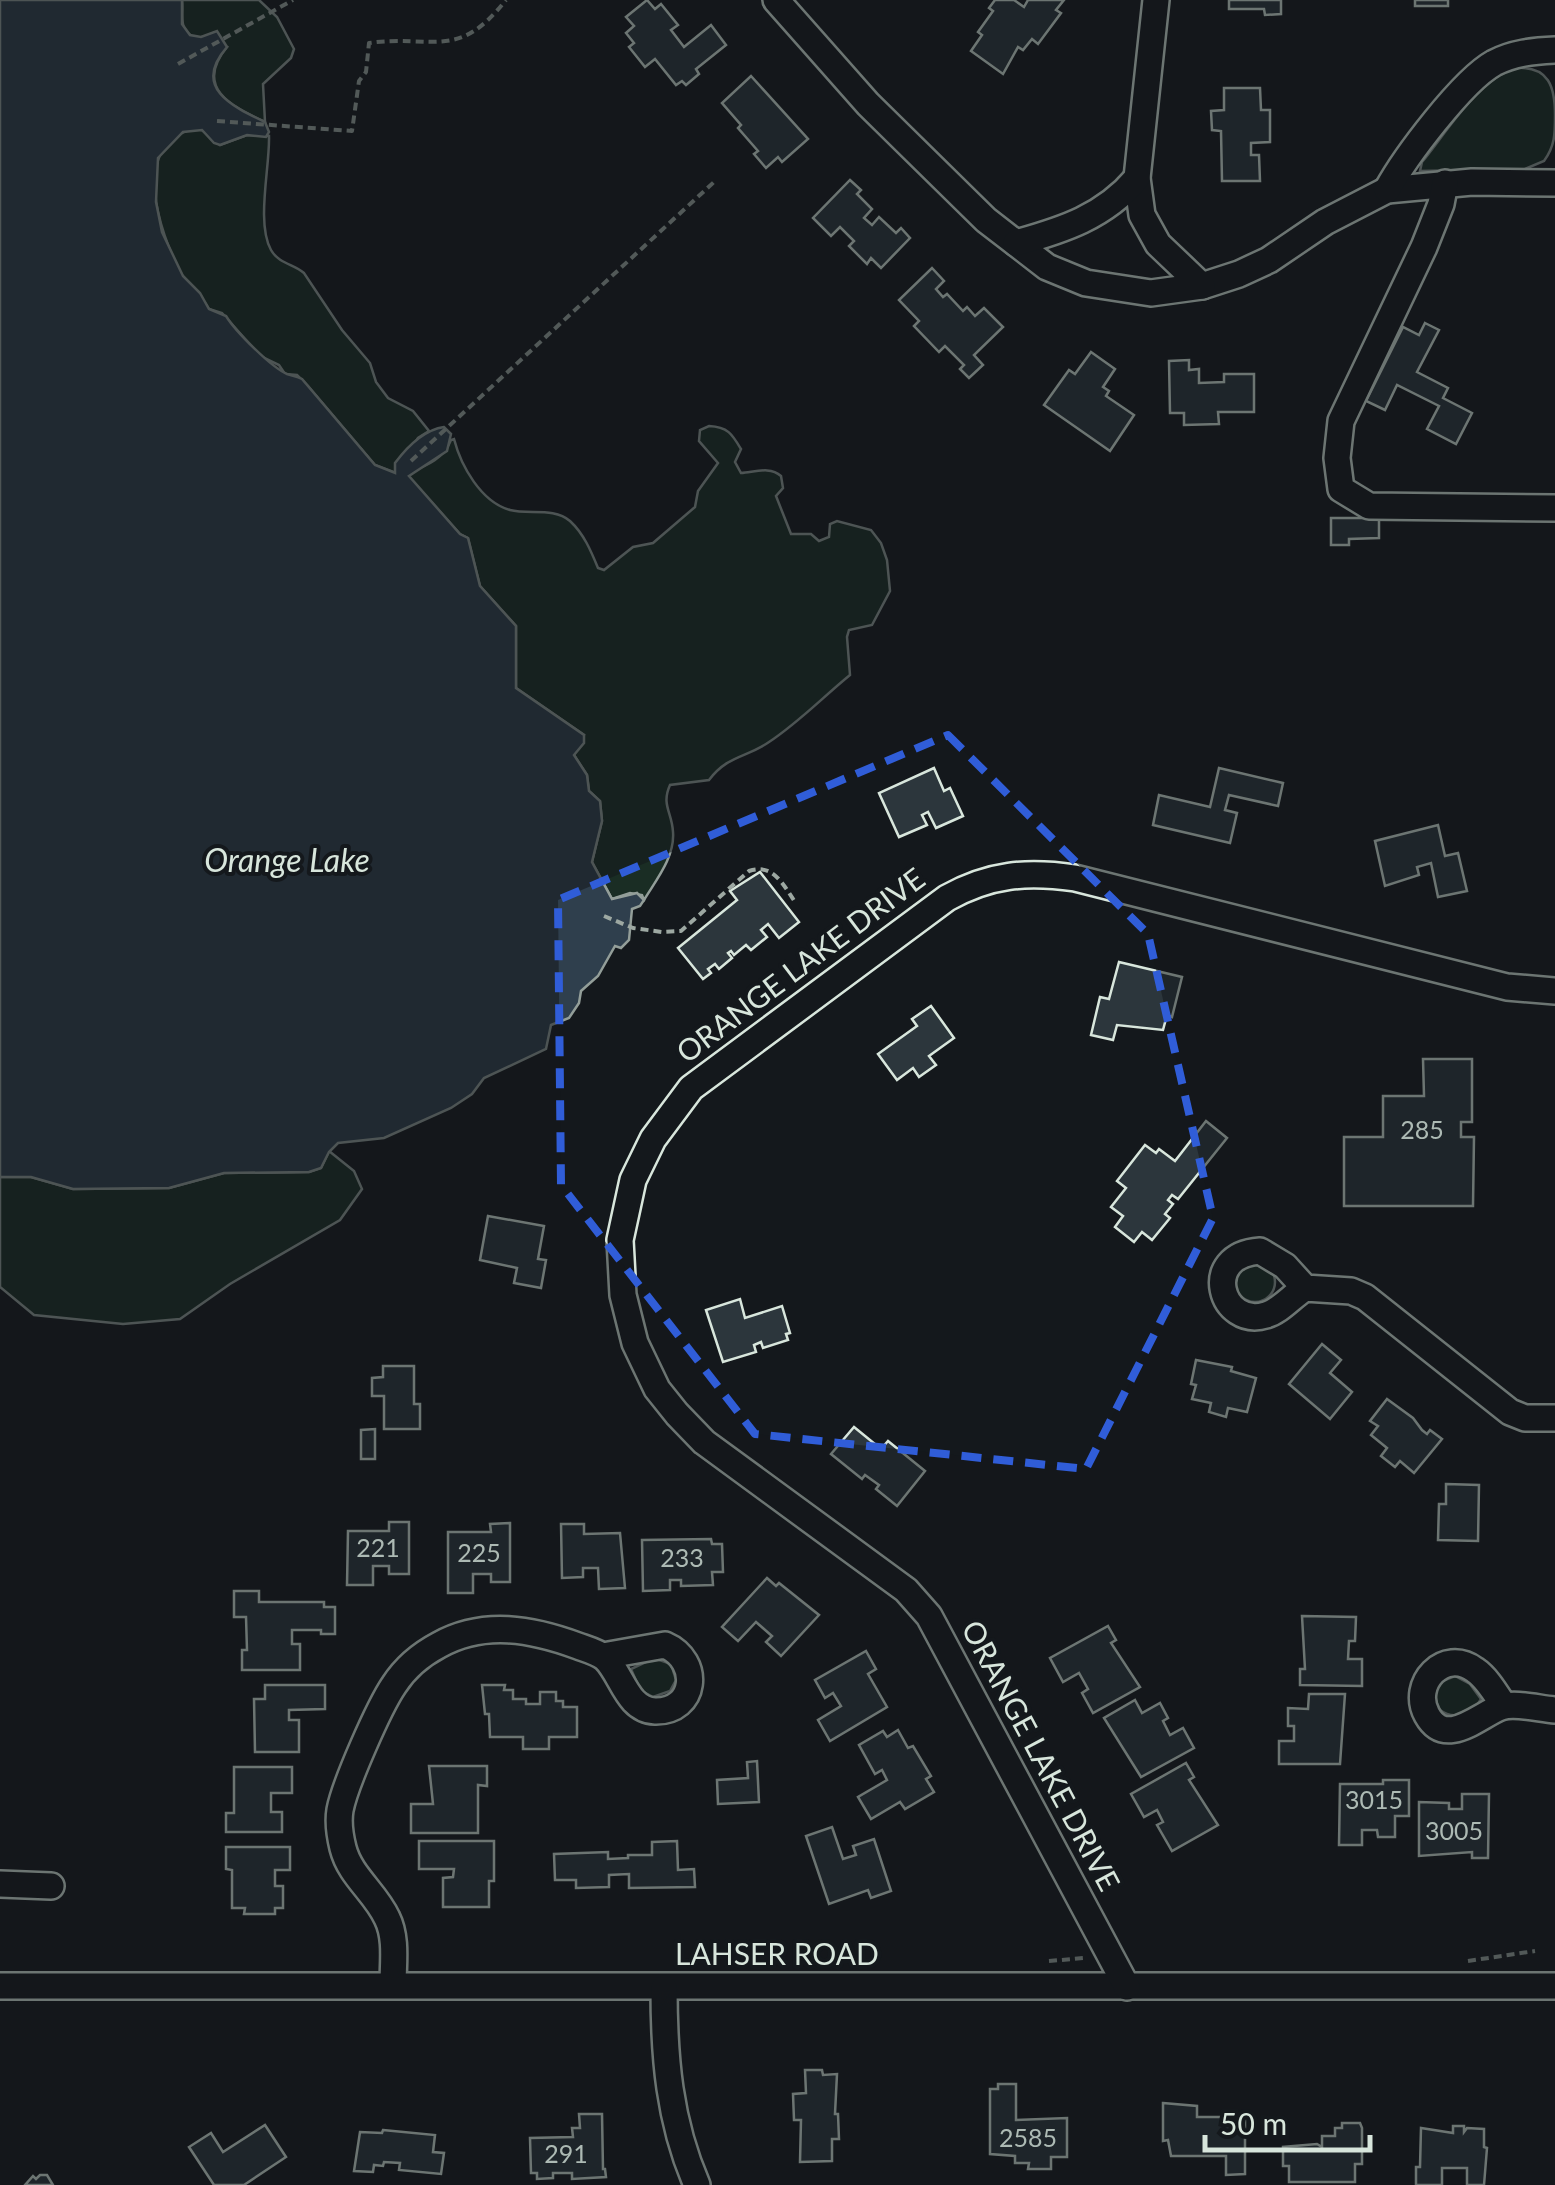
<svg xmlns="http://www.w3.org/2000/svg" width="1555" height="2185" font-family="Lato,sans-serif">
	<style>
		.green { fill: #1a2d24; stroke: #939e99; stroke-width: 2.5 }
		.water { fill: #2f3f4d; stroke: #939e99; stroke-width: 2.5 }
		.building { fill: #2c363c; stroke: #d8e6dc; stroke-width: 2.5 }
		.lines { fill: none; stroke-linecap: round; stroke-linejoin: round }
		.minor-casing { stroke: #d8e6dc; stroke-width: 30 }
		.path { stroke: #9da8a2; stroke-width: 4; stroke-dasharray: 8 5; stroke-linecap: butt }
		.minor { stroke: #14181c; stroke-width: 25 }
		.marked { fill: none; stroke: #305dd8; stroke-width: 8; stroke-dasharray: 20 12; stroke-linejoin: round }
		.labels { text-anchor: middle; stroke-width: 8; stroke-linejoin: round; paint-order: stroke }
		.number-label { font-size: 25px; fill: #adbab4 }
		.street-label { font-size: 30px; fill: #d8e6dc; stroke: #14181c }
		.water-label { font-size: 32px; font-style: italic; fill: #d8e6dc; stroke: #14181c }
	</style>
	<rect width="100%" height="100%" fill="#14181c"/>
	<g class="green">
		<path d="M182 0H259L277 17 294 49 291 58 263 84 265 122C230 106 194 87 227 47L202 37 195 38C177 29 184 16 182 0Z"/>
		<path d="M1516 68C1549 66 1555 87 1555 115 1555 134 1555 146 1544 161L1525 169 1420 171 1422 162C1446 133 1479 78 1516 68Z"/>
		<path d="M193 129 202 130 220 145 247 135 269 136C270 167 256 223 271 250 279 264 294 264 304 273L342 330 370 363 376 382 388 398 413 411 429 431 418 438 396 473 375 465 308 386 297 375 285 374 279 365 260 356 222 313 209 309C201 295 188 285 180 272 160 233 129 145 193 129Z"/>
		<path d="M709 426C728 427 732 434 741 449L735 462 741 473C755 472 770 466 781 476L783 488 776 496 791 534H811L819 541 829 537 830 524 837 521 871 530 881 543 887 560 890 591 872 625 849 630 847 637 850 675C823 697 798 723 769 742 746 758 728 755 709 780L670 785C661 805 672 812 673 832 675 857 656 880 644 900L642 895 630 893 612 899 592 862 602 821 600 801 589 791 587 775 574 755 584 735 516 688V626L480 586 468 538 460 534 408 476 410 472C428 465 444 458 451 440L454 439C461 466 481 502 510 510 529 515 554 507 570 521 584 534 591 551 598 568L604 570 633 547 653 543 695 507 698 491 718 463 699 441 700 430Z"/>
		<path d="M329 1151 354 1171 362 1189 340 1220 230 1284 180 1319 123 1324 34 1315 0 1287V1177H31L73 1189 169 1188 224 1173 309 1172 321 1168Z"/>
		<circle cx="1255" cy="1282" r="20"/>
		<path d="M654 1658 671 1664 676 1680 670 1691 653 1697 640 1690 631 1669Z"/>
		<path d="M1455 1676 1470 1684 1481 1699C1473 1713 1454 1721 1440 1710L1434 1696 1440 1682Z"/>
	</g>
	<path class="water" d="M0 0H182V24L190 35 201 37 217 31 227 47C192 87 231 106 265 122L269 132 266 137 247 135 220 145 214 143 202 130 183 132 158 158 156 202 162 232 183 276 200 293 209 309 226 316C236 332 271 367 287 374 292 376 297 376 302 379L375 465 395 473V463C407 447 423 430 444 427L451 434 447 451 409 476 460 534 468 538 480 586 516 626V688L584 735V743L574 755 587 775 589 791 600 801 602 821 592 862 612 899 637 893 644 900 640 906 632 909 629 940 621 948 615 946 598 976 581 991 579 1003 569 1018 551 1025 546 1049 484 1078 472 1094 451 1108 384 1138 338 1143 329 1152 321 1168 309 1172 224 1173 169 1188 73 1189 31 1177H0Z"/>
	<g class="building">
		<path d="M647 0 655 9 661 4 678 25 671 30 684 47 711 25 726 45 696 69 699 74 686 85 682 81 676 85 655 59 645 67 629 47 634 43 626 33 634 26 626 17Z"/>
		<path d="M995 0H1014L1024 7 1028 0H1064L1056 10 1061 13 1038 44 1032 39 1023 50 1018 47 1003 74 971 51 982 35 978 32 993 11 989 8Z"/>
		<path d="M1229 0H1281V14L1265 15 1264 9H1229Z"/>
		<rect x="1415" y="0" width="33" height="6"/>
		<path d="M751 76 808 139 782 162 778 157 766 168 754 154 758 151 738 128 741 125 722 103Z"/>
		<path d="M1224 88H1260L1261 110H1270V142L1251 143V155H1259L1260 181H1222L1221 131 1212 130 1211 111 1224 110Z"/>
		<path d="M850 180 861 190 857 194 872 209 864 218 872 225 879 217 896 233 901 228 910 238 881 268 871 258 867 264 849 246 854 241 840 227 831 236 813 218Z"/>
		<path d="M932 268 944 281 936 289 943 297 947 294 963 311 967 307 975 316 984 308 1003 327 974 355 983 365 969 378 960 369 964 365 945 346 939 352 914 326 919 321 899 300Z"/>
		<path d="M1425 323 1439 330 1417 372 1448 388 1443 398 1472 413 1456 444 1427 429 1439 406 1397 385 1385 410 1366 401 1403 327 1419 335Z"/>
		<path d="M1091 352 1115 369 1103 387 1109 391 1106 396 1134 415 1110 451 1044 405 1069 370 1075 374Z"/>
		<path d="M1189 360V370L1199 369V383L1224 382V374H1254V412H1218L1219 424 1184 425V413H1170L1169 361Z"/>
		<path d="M1331 518H1379V538L1349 539V545H1331Z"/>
		<path d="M934 768 944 791 950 788 963 816 936 828 928 812 922 815 927 825 899 837 879 793Z"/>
		<path d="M1219 768 1283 783 1278 806 1229 795 1225 810 1237 813 1230 843 1153 825 1159 795 1210 807Z"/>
		<path d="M1438 825 1445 856 1458 853 1467 891 1438 897 1431 863 1417 867 1419 875 1385 886 1375 841Z"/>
		<path d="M760 872 799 922 779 938 768 924 761 930 767 937 751 950 746 945 734 955 731 951 728 953 732 958 719 969 715 964 708 969 711 973 703 979 678 948 737 900 730 891Z"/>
		<path d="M1119 962 1182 977 1172 1017 1167 1015 1163 1030 1117 1025 1113 1040 1091 1035 1100 997 1109 999Z"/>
		<path d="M931 1006 954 1038 929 1056 936 1065 919 1077 913 1068 897 1080 878 1054 917 1026 912 1019Z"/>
		<path d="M1423 1059H1472V1122H1461V1137H1474L1473 1206H1344V1137H1383V1096H1424Z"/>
		<path d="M1206 1121 1227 1138 1178 1199 1172 1195 1168 1200 1173 1204 1165 1214 1170 1218 1152 1240 1142 1232 1134 1242 1115 1227 1123 1216 1111 1207 1126 1188 1117 1181 1145 1145 1156 1153 1159 1149 1175 1161Z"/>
		<path d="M488 1216 544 1226 538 1259 546 1260 541 1288 514 1283 517 1268 480 1260Z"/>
		<path d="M740 1299 745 1318 782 1306 790 1333 786 1334 788 1340 763 1348 761 1342 754 1345 756 1352 723 1362 706 1310Z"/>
		<path d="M1322 1344 1341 1360 1330 1373 1352 1392 1330 1419 1289 1384Z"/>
		<path d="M1196 1360 1232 1367 1231 1371 1256 1378 1247 1412 1228 1408 1226 1417 1209 1412 1211 1403 1192 1399 1196 1385 1191 1384Z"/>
		<path d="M383 1366H414V1404H420V1429H384V1396H372V1378L383 1377Z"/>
		<path d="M1387 1399 1413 1418 1422 1430 1427 1434 1430 1430 1442 1439 1414 1473 1400 1461 1395 1467 1381 1456 1387 1448 1371 1435 1378 1426 1370 1421Z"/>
		<path d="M854 1427 881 1449 888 1441 925 1471 897 1506 876 1489 879 1485 865 1475 862 1479 831 1454Z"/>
		<path d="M375 1429V1459H361V1430Z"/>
		<path d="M1446 1484 1479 1485 1478 1541 1438 1540 1439 1504H1446Z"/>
		<path d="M389 1522H409V1574H389V1566H373V1585H347L348 1531H389Z"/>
		<path d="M510 1523V1582H491V1574H473V1593H448V1532H491L490 1524Z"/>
		<path d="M561 1524H584V1534L620 1533 625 1588 599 1589 598 1568H583V1577L562 1578Z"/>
		<path d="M711 1539 712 1544H722L723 1572H712L713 1585 681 1586V1580H670V1590L643 1591 642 1540Z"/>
		<path d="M767 1578 776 1586 779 1583 819 1615 781 1656 766 1642 772 1636 756 1622 738 1641 722 1627Z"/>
		<path d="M234 1591H259V1602H324V1607H335V1634H321V1630H292V1644H300V1670H242V1650H247L246 1617H234Z"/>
		<path d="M1302 1616 1356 1617 1355 1641H1349L1348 1659H1362V1686L1300 1685V1669H1305Z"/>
		<path d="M1108 1626 1116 1640 1111 1643 1140 1687 1093 1713 1082 1693 1088 1689 1079 1673 1063 1682 1050 1658Z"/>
		<path d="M866 1651 876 1669 868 1674 887 1707 830 1741 818 1720 841 1706 833 1693 825 1698 815 1680Z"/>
		<path d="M265 1685H325V1709L289 1710V1720H299V1752H255L254 1699H265Z"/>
		<path d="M482 1685H505L504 1690H513V1699H526V1704H540V1692H556V1701H563V1707H577V1737H549V1749H523V1737H490L489 1714H485Z"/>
		<path d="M1309 1694H1345L1340 1764H1279V1741H1294V1726H1288V1708L1308 1709Z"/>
		<path d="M1135 1700 1142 1713 1160 1703 1168 1718 1163 1721 1170 1735 1183 1728 1194 1748 1141 1777 1104 1718Z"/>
		<path d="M898 1730 908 1748 913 1746 931 1776 926 1779 934 1792 905 1809 900 1802 871 1819 858 1797 887 1780 882 1770 875 1774 859 1745 883 1731 887 1737Z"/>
		<path d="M757 1761 759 1802 718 1804 717 1780 748 1778 747 1762Z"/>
		<path d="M1186 1763 1194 1777 1189 1780 1218 1825 1172 1851 1157 1825 1163 1822 1157 1810 1144 1817 1131 1794Z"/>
		<path d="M429 1766H487V1786L478 1785V1833H411V1804H433Z"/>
		<path d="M234 1767H292V1793H271V1812H282V1832H226V1813H234Z"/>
		<path d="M1383 1780H1409V1816H1395V1837H1378L1377 1830H1362V1845H1339L1340 1784H1383Z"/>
		<path d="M1462 1794H1489L1488 1858H1472V1852L1419 1856V1802L1449 1803V1809H1462Z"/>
		<path d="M832 1827 843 1859 856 1855 853 1846 874 1839 891 1891 871 1898 868 1890 829 1904 806 1836Z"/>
		<path d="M419 1841H494V1881H489V1907H443V1878L453 1877 454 1869H419Z"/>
		<path d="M677 1841 678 1870 694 1869 695 1887 629 1888V1874L609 1875V1887L576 1888V1880H555L554 1854 608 1852V1859L628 1858V1855H652V1842Z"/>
		<path d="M226 1847H290V1870H275V1886H283V1908H275V1914H244L245 1908H232V1870L226 1869Z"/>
		<path d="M805 2070H822L823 2075 837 2074 835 2114H838L839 2139H832V2161L800 2162 801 2120H794L793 2094 806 2093Z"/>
		<path d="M998 2084H1016V2120L1067 2118V2157H1051V2169H1028L1029 2163H1015V2156L990 2154V2089H998Z"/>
		<path d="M1163 2103 1197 2106V2117H1245V2174L1226 2175V2156H1171L1168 2140 1163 2141Z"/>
		<path d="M579 2114H602L603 2169H605L606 2177 572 2179V2173H553V2178L537 2179V2173H531L530 2138 573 2137 572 2128H580Z"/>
		<path d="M1342 2123H1360L1362 2128V2164H1355V2182H1289V2166H1283V2147L1317 2144 1322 2147V2136H1335V2128H1342Z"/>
		<path d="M265 2125 286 2157 244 2185H214L189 2147 211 2133 223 2152Z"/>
		<path d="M1453 2126H1464V2132L1467 2128 1484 2129V2147L1487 2148 1484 2185H1467V2168H1442V2185H1416V2167H1420L1421 2128 1453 2133Z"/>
		<path d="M383 2130 435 2135 433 2152 444 2153 441 2174 399 2170 400 2163 384 2162 383 2166 374 2165 373 2172 354 2171 360 2132 382 2133Z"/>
		<path d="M40 2175H47L53 2185H25L33 2176 36 2179Z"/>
	</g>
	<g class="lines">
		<defs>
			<g id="minor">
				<path d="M776 0 868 104 986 220 1047 267 1086 283 1151 293 1202 286 1239 274 1269 260 1325 222 1387 190 1472 182 1555 183"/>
				<path d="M1156 0 1137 178 1142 215 1158 244 1202 286"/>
				<path d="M1445 183 1441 204 1424 247 1341 421 1337 458 1341 489 1369 506 1555 508"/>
				<path d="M1387 190C1405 157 1462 81 1494 63 1513 53 1533 51 1555 50"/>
				<path d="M1016 243C1063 230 1104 217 1137 178"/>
				<path d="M1305 1288 1285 1266 1260 1251C1199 1255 1221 1329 1266 1315 1280 1311 1292 1296 1305 1288L1351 1291 1365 1297 1510 1412 1525 1418H1555"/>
				<path d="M1504 1706C1496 1694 1487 1678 1475 1670 1444 1647 1410 1684 1427 1715 1446 1749 1479 1715 1501 1707 1515 1702 1540 1709 1555 1710"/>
				<path d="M0 1884 51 1886"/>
				<path d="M393 1985C393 1963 397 1938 387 1918 375 1892 350 1876 343 1848 340 1836 338 1822 340 1810 345 1784 379 1707 394 1685 405 1668 422 1654 439 1645 484 1620 532 1629 578 1646 586 1649 598 1652 605 1658 622 1674 627 1710 655 1711 696 1712 702 1661 665 1645L603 1656"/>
				<path d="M0 1986H1555"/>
				<path d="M1127 1987 929 1616 906 1590 704 1442 677 1414 657 1389 635 1343 623 1295 620 1240 633 1180 653 1139 691 1088 947 898C990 874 1027 871 1075 878L1507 987 1555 991"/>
				<path d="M664 1988C664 2057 669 2121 697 2185"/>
			</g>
		</defs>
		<use href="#minor" class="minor-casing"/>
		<g class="path">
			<path d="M178 64 293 0"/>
			<path d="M217 121 352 131 359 81 366 72 369 43C433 34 457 62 506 0"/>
			<path d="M411 461 714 182"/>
			<path d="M604 916 633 928 662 932 681 931 749 871C773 863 783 884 795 902"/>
			<path d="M1049 1961 1084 1958"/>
			<path d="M1468 1961 1535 1951"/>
		</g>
		<use href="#minor" class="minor"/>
	</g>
	<path d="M0 0H1555V2185H0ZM948 735 1148 934 1213 1218 1086 1469 755 1434 561 1185 558 900Z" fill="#14181c" fill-opacity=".55" fill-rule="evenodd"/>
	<path class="marked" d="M948 735 1148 934 1213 1218 1086 1469 755 1434 561 1185 558 900Z"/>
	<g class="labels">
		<g class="number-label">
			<text x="1422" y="1139">285</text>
			<text x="378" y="1557">221</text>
			<text x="479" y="1562">225</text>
			<text x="682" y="1567">233</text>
			<text x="1374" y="1809">3015</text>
			<text x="1454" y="1840">3005</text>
			<text x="1028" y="2147">2585</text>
			<text x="566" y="2163">291</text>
		</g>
		<g class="street-label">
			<text transform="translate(801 966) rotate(-37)" y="10">ORANGE LAKE DRIVE</text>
			<text transform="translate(1040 1756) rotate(62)" y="10">ORANGE LAKE DRIVE</text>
			<text x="777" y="1965">LAHSER ROAD</text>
		</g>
		<g class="water-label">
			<text x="287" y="872">Orange Lake</text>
		</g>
	</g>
	<path d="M1205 2135v15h165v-15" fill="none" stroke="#d8e6dc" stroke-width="5"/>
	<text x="1220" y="2135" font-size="30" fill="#d8e6dc" stroke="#14181c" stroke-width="8" paint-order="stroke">50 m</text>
</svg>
